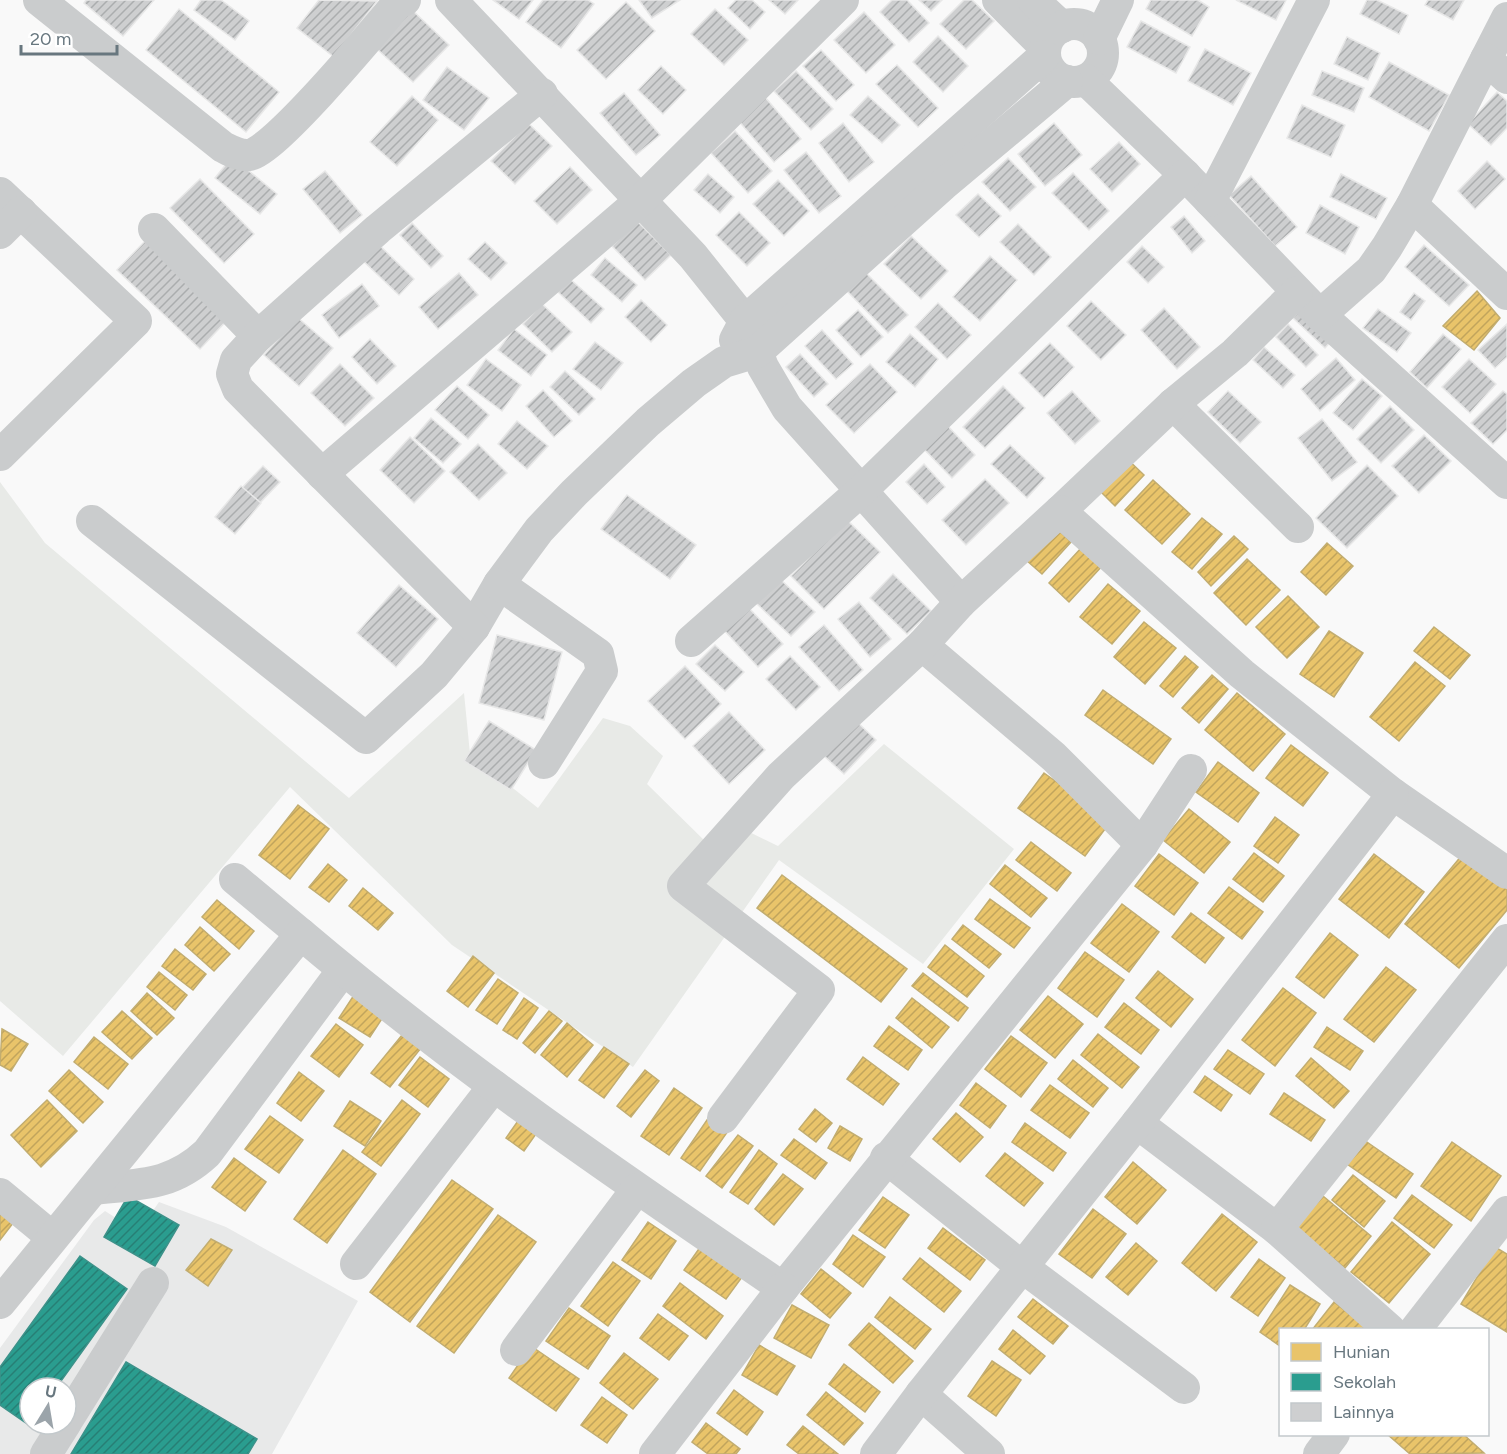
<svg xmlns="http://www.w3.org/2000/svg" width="1507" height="1454" font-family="Figtree,sans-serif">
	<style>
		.built { fill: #e8e9e9; fill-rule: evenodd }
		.grass { fill: #e8eae7 }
		.homes { fill: url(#homes-hatch); stroke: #c2ad70; stroke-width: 1.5 }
		.schools { fill: url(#schools-hatch); stroke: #3d928a; stroke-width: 1.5 }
		.building { fill: url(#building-hatch); stroke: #e8e8e8; stroke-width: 1.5 }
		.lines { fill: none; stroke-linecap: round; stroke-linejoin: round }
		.minor { stroke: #cacccd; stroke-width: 32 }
	</style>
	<defs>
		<pattern id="homes-hatch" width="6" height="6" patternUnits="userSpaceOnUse" patternTransform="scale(1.5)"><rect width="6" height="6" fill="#e9c46a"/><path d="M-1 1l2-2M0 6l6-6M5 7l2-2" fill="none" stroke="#c1a45c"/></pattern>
		<pattern id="schools-hatch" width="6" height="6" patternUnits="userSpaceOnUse" patternTransform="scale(1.5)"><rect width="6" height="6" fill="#2a9d8f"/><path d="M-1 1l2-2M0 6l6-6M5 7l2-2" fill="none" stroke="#277f75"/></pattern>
		<pattern id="building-hatch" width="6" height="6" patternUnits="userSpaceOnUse" patternTransform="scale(1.5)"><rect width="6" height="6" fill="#cecfd0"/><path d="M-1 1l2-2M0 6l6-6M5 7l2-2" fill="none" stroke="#abadae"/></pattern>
	</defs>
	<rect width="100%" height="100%" fill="#f9f9f9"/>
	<path class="built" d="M159 1202 226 1227 358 1301 272 1454H0V1348L94 1220 105 1211 138 1232ZM30 1388H66V1424H30Z"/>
	<path class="grass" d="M0 482 45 543 349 798 464 693 470 754 538 808 603 718 630 726 663 756 647 784 710 846 733 824 778 846 884 744 1014 849 923 964 779 860 633 1067 452 945 290 787 63 1056 0 1001Z"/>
	<g class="homes">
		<path d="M1477 291 1500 318 1474 350 1443 326Z"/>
		<path d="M1122 454 1144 475 1115 506 1093 484Z"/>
		<path d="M1153 480 1190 514 1162 544 1125 510Z"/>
		<path d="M1202 518 1222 534 1192 569 1172 552Z"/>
		<path d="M1055 527 1071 542 1042 574 1026 560Z"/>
		<path d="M1234 536 1248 549 1211 586 1198 572Z"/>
		<path d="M1327 543 1353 566 1326 595 1301 572Z"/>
		<path d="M1082 547 1103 565 1069 602 1049 583Z"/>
		<path d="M1247 559 1280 590 1246 625 1214 593Z"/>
		<path d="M1108 584 1140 611 1112 644 1080 617Z"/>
		<path d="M1288 596 1319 627 1287 658 1256 627Z"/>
		<path d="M1144 622 1176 648 1145 684 1114 657Z"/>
		<path d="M1434 627 1470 655 1450 679 1414 651Z"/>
		<path d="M1329 631 1363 653 1334 697 1300 674Z"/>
		<path d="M1185 656 1198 667 1173 697 1160 686Z"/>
		<path d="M1415 662 1445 686 1399 741 1370 717Z"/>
		<path d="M1212 675 1228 689 1199 723 1182 708Z"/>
		<path d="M1103 690 1171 739 1153 764 1085 715Z"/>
		<path d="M1237 693 1285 734 1253 771 1205 730Z"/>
		<path d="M1291 745 1328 773 1303 806 1266 778Z"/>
		<path d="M1218 762 1259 793 1238 822 1196 792Z"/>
		<path d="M1044 773 1111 821 1085 856 1018 808Z"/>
		<path d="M298 805 329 829 290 879 259 855Z"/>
		<path d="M1189 809 1230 842 1204 873 1163 840Z"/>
		<path d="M1275 817 1299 835 1278 863 1254 846Z"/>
		<path d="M1031 842 1071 873 1057 891 1016 860Z"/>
		<path d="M1467 849 1507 881V910L1459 968 1405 924Z"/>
		<path d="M1254 853 1284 876 1263 902 1233 879Z"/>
		<path d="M1159 854 1198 883 1174 915 1135 886Z"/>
		<path d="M1374 854 1424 892 1389 938 1339 899Z"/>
		<path d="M328 864 347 880 329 902 309 887Z"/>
		<path d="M1005 865 1047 898 1031 917 990 884Z"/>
		<path d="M782 875 907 969 881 1002 757 908Z"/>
		<path d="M1229 887 1263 912 1242 939 1208 913Z"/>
		<path d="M363 888 393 913 378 930 349 906Z"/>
		<path d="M990 899 1030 928 1014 948 975 919Z"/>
		<path d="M217 900 254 931 239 949 202 917Z"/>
		<path d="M1122 904 1159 932 1129 972 1091 943Z"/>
		<path d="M1191 913 1224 938 1205 963 1172 937Z"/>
		<path d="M963 925 1001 954 989 968 952 939Z"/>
		<path d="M200 927 230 954 214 971 185 945Z"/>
		<path d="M1330 933 1358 955 1324 998 1296 977Z"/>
		<path d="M945 945 984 976 967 997 928 967Z"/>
		<path d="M175 949 206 974 193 990 162 966Z"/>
		<path d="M1085 952 1124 980 1097 1017 1058 988Z"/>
		<path d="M473 956 494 973 468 1007 447 991Z"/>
		<path d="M1386 967 1416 990 1374 1042 1344 1019Z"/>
		<path d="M1158 971 1193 999 1171 1027 1136 998Z"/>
		<path d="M159 972 187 995 175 1010 147 987Z"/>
		<path d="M923 973 968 1008 958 1021 912 986Z"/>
		<path d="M498 979 518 993 497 1024 476 1010Z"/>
		<path d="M1283 988 1316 1013 1275 1066 1242 1040Z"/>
		<path d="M147 993 174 1018 157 1035 131 1011Z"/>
		<path d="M354 995 385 1014 370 1037 339 1018Z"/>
		<path d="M1048 996 1083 1024 1055 1058 1020 1030Z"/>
		<path d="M524 998 538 1008 517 1039 503 1030Z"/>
		<path d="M912 998 949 1027 932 1048 896 1018Z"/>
		<path d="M1124 1003 1159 1030 1141 1054 1105 1027Z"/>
		<path d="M122 1011 152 1038 132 1059 102 1032Z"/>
		<path d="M549 1011 562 1021 535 1053 523 1043Z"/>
		<path d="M567 1023 593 1045 567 1077 541 1055Z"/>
		<path d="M336 1024 363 1045 339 1077 311 1056Z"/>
		<path d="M411 1024 429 1038 390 1087 371 1073Z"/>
		<path d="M889 1026 922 1050 908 1070 874 1046Z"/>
		<path d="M1327 1027 1363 1051 1350 1070 1314 1047Z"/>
		<path d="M2 1029 28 1044 11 1071 0 1065Z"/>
		<path d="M1098 1034 1139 1067 1122 1088 1081 1055Z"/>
		<path d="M1011 1036 1047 1063 1021 1097 985 1069Z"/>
		<path d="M94 1037 128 1064 108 1089 74 1062Z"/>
		<path d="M604 1047 629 1064 604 1098 579 1080Z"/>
		<path d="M1228 1050 1264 1074 1250 1094 1214 1069Z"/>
		<path d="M420 1057 449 1079 428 1107 399 1085Z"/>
		<path d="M863 1057 899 1084 883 1105 847 1079Z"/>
		<path d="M1311 1058 1349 1091 1334 1108 1296 1076Z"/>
		<path d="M1073 1060 1108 1088 1093 1107 1058 1079Z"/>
		<path d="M69 1070 103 1102 83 1123 49 1091Z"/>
		<path d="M645 1070 659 1081 631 1117 617 1106Z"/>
		<path d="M299 1072 324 1091 301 1121 277 1103Z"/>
		<path d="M1205 1076 1232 1095 1221 1111 1194 1092Z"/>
		<path d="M976 1083 1006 1106 990 1128 960 1105Z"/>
		<path d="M1050 1085 1089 1113 1070 1138 1031 1110Z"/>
		<path d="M674 1088 702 1108 669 1155 641 1136Z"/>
		<path d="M1284 1093 1325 1120 1311 1141 1270 1114Z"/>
		<path d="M47 1100 77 1131 41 1167 11 1135Z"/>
		<path d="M402 1100 420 1114 381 1166 362 1152Z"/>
		<path d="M350 1101 381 1121 365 1146 334 1126Z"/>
		<path d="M815 1109 832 1123 816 1142 799 1129Z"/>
		<path d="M525 1111 543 1124 524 1151 506 1138Z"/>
		<path d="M956 1113 983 1137 960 1162 933 1139Z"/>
		<path d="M270 1116 303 1140 279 1173 245 1149Z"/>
		<path d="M709 1117 728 1131 700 1171 681 1158Z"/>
		<path d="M1025 1123 1066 1153 1053 1171 1012 1142Z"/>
		<path d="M840 1126 862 1139 850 1161 828 1148Z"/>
		<path d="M738 1135 753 1146 722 1188 706 1176Z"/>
		<path d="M794 1139 827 1163 815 1179 781 1155Z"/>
		<path d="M1364 1140 1413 1174 1396 1198 1347 1164Z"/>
		<path d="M1452 1142 1501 1176 1471 1221 1421 1186Z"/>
		<path d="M343 1150 376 1174 327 1243 294 1219Z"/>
		<path d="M759 1150 777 1164 748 1204 730 1192Z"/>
		<path d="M1005 1153 1043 1183 1024 1206 986 1176Z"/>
		<path d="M234 1158 266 1182 245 1211 212 1187Z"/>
		<path d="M1133 1162 1166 1190 1137 1224 1105 1197Z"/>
		<path d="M783 1174 803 1189 774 1225 755 1209Z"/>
		<path d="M1353 1175 1385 1201 1364 1227 1332 1200Z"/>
		<path d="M452 1180 493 1209 410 1322 370 1292Z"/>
		<path d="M1412 1195 1452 1225 1434 1248 1394 1218Z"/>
		<path d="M1323 1196 1371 1236 1345 1268 1296 1228Z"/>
		<path d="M883 1197 909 1215 885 1248 859 1230Z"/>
		<path d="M1093 1209 1126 1234 1092 1278 1059 1254Z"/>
		<path d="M0 1212 13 1223 0 1240Z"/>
		<path d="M1222 1214 1257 1242 1216 1291 1182 1263Z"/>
		<path d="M498 1215 536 1242 454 1353 417 1326Z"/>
		<path d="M648 1222 676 1241 651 1279 622 1260Z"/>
		<path d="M1392 1222 1430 1254 1389 1303 1351 1272Z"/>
		<path d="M943 1228 985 1260 970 1280 928 1248Z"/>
		<path d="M853 1235 885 1257 863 1287 833 1264Z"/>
		<path d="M211 1239 232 1250 208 1286 186 1270Z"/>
		<path d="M703 1243 745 1273 726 1299 684 1270Z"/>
		<path d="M1136 1243 1157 1261 1128 1295 1106 1277Z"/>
		<path d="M1495 1247 1507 1254V1332L1461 1304Z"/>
		<path d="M920 1258 961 1291 944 1312 903 1279Z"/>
		<path d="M1259 1259 1285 1278 1258 1316 1231 1297Z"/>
		<path d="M613 1262 640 1281 608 1326 581 1306Z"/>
		<path d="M821 1269 851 1293 830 1318 801 1294Z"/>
		<path d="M680 1283 723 1316 706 1339 663 1306Z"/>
		<path d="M1290 1285 1320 1304 1304 1330H1280V1346L1260 1332Z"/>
		<path d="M890 1297 931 1329 915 1349 875 1317Z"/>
		<path d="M1033 1299 1068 1326 1053 1344 1018 1317Z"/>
		<path d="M1334 1302 1368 1329 1312 1330Z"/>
		<path d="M792 1305 829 1325 811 1358 774 1338Z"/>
		<path d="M569 1308 610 1336 588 1369 546 1341Z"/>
		<path d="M658 1314 688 1336 669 1360 640 1338Z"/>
		<path d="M869 1323 913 1361 893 1383 849 1345Z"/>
		<path d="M1013 1330 1045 1356 1030 1374 999 1349Z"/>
		<path d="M759 1345 795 1366 777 1395 742 1375Z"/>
		<path d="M531 1346 579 1379 556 1411 509 1378Z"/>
		<path d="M624 1353 658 1379 633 1409 600 1383Z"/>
		<path d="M992 1361 1021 1380 996 1416 968 1396Z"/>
		<path d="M844 1364 880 1392 865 1412 829 1384Z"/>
		<path d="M734 1390 763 1412 747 1435 717 1413Z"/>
		<path d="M826 1392 863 1423 844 1445 807 1415Z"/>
		<path d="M602 1397 627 1415 607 1443 581 1425Z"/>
		<path d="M706 1423 740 1449 736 1454H708L692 1442Z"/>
		<path d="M803 1426 838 1454H799L787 1445Z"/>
		<path d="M1387 1434H1463L1484 1453 1410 1454Z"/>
	</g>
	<g class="schools">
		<path d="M128 1196 179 1225 155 1266 104 1237Z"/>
		<path d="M80 1256 127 1289 56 1388H30L29 1425 0 1405V1367Z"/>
		<path d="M126 1362 257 1439 248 1454H71Z"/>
	</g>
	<g class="building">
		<path d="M86 0H154L123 36 84 3Z"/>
		<path d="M201 0H221L249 21 235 40 194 10Z"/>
		<path d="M319 0 377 1 334 57 297 28Z"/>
		<path d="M493 0H533L519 19Z"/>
		<path d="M543 0H588L594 4 561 48 526 22Z"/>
		<path d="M639 0H680L652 18Z"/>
		<path d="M736 0H752L765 12 750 29 728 8Z"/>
		<path d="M769 0H798L785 14Z"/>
		<path d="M892 0H907L929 23 909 42 880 12Z"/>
		<path d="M919 0H942L931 11Z"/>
		<path d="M964 0H972L994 21 966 49 940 24Z"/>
		<path d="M1151 0H1198L1209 7 1192 36 1146 9Z"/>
		<path d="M1236 0H1286L1276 20Z"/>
		<path d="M1367 0H1377L1408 15 1399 34 1360 14Z"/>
		<path d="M1428 0H1464L1453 20 1425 5Z"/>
		<path d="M626 2 655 31 606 79 577 50Z"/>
		<path d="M179 9 279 92 246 132 146 50Z"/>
		<path d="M715 9 748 40 724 65 691 34Z"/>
		<path d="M412 10 449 45 413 82 376 48Z"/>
		<path d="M864 12 895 45 866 73 834 40Z"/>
		<path d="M1141 21 1190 47 1176 73 1127 47Z"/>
		<path d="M938 36 968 66 943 92 913 62Z"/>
		<path d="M1347 37 1380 53 1368 80 1334 64Z"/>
		<path d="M1205 49 1251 73 1233 105 1188 81Z"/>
		<path d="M821 50 854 85 836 101 803 66Z"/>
		<path d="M1389 62 1449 95 1429 131 1369 97Z"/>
		<path d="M897 65 938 108 918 127 876 84Z"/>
		<path d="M661 66 686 90 663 114 638 90Z"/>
		<path d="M447 67 489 98 464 130 423 100Z"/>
		<path d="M796 71 833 109 811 130 774 91Z"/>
		<path d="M1322 71 1364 88 1354 112 1312 95Z"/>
		<path d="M1497 92 1507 101V128L1491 145 1468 124Z"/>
		<path d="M624 93 660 135 636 155 600 113Z"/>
		<path d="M412 96 438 120 397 166 370 142Z"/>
		<path d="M764 96 801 139 774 162 737 119Z"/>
		<path d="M868 96 900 125 882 143 850 115Z"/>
		<path d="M1302 105 1345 125 1331 157 1287 138Z"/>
		<path d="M528 123 552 146 515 184 491 161Z"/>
		<path d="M843 123 874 162 849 182 819 143Z"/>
		<path d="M1054 123 1082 155 1045 186 1018 154Z"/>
		<path d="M735 131 772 171 748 193 711 153Z"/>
		<path d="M1119 142 1140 164 1112 192 1090 169Z"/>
		<path d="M806 152 841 196 819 213 784 170Z"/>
		<path d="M232 157 277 194 260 214 215 178Z"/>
		<path d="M1008 158 1036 187 1010 211 982 182Z"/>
		<path d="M1487 161 1505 179 1475 209 1458 191Z"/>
		<path d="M570 167 592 190 557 224 534 201Z"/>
		<path d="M325 171 362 215 340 233 303 189Z"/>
		<path d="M1073 173 1109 211 1089 230 1052 193Z"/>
		<path d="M708 174 734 197 720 213 694 190Z"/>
		<path d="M1341 174 1387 198 1376 219 1330 197Z"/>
		<path d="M1251 176 1297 227 1275 246 1229 195Z"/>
		<path d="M200 179 254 234 224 263 170 208Z"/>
		<path d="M778 180 809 211 784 236 753 204Z"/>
		<path d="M978 194 1001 216 979 237 956 215Z"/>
		<path d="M1320 205 1359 227 1345 254 1306 233Z"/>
		<path d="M739 212 770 243 747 266 716 235Z"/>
		<path d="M1184 216 1205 241 1192 253 1171 227Z"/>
		<path d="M637 221 671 255 645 280 612 246Z"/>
		<path d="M412 223 443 256 431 268 400 235Z"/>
		<path d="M1018 224 1051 257 1034 275 1000 242Z"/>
		<path d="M911 236 948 271 921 299 884 264Z"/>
		<path d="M149 237 231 316 200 349 117 270Z"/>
		<path d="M374 240 414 279 399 295 358 256Z"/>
		<path d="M485 242 507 263 491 280 468 259Z"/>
		<path d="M1424 245 1469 285 1449 306 1405 267Z"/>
		<path d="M1142 246 1164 267 1148 283 1127 262Z"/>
		<path d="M990 256 1017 280 980 321 953 297Z"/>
		<path d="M605 258 637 285 622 302 591 275Z"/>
		<path d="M459 273 478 295 438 329 419 307Z"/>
		<path d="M866 273 908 315 888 333 847 291Z"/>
		<path d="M570 279 604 309 591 323 558 292Z"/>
		<path d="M362 284 379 306 339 338 322 315Z"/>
		<path d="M1414 293 1425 301 1411 320 1400 312Z"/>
		<path d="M641 300 667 325 651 342 625 317Z"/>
		<path d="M1091 301 1126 335 1101 360 1067 326Z"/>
		<path d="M938 303 971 335 947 359 915 327Z"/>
		<path d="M542 304 572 332 552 352 523 324Z"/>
		<path d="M1164 308 1200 347 1177 369 1141 330Z"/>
		<path d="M1301 309 1333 339 1325 348 1293 318Z"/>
		<path d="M1378 309 1411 333 1397 352 1363 328Z"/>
		<path d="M858 310 883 337 861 357 836 330Z"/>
		<path d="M297 317 333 348 299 386 264 355Z"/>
		<path d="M1288 324 1318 355 1306 367 1276 337Z"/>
		<path d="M1507 324V357L1495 368 1478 350Z"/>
		<path d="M514 329 547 355 531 376 498 350Z"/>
		<path d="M822 330 853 364 836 379 805 346Z"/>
		<path d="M910 334 938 359 915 387 886 362Z"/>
		<path d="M1443 334 1461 349 1427 388 1410 372Z"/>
		<path d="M370 339 396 366 377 384 352 357Z"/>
		<path d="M595 342 623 363 601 390 573 369Z"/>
		<path d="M1050 343 1074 367 1044 398 1019 373Z"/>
		<path d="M1264 347 1295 375 1283 388 1253 360Z"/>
		<path d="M800 354 828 384 814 397 786 367Z"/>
		<path d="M1336 358 1355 380 1320 411 1301 389Z"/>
		<path d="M486 359 521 385 502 411 467 385Z"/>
		<path d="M1469 359 1496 384 1470 413 1442 387Z"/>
		<path d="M340 364 374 398 345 426 311 393Z"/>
		<path d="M870 364 897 392 854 433 826 405Z"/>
		<path d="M565 371 595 399 579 415 550 387Z"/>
		<path d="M1362 379 1382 396 1353 430 1333 413Z"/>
		<path d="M457 386 489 415 468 439 435 410Z"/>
		<path d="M1003 386 1025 408 985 448 963 427Z"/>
		<path d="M543 390 572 421 554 437 526 406Z"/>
		<path d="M1072 391 1100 421 1075 444 1047 413Z"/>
		<path d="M1228 391 1261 422 1240 443 1208 412Z"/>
		<path d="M1503 391 1507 394V430L1493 444 1471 423Z"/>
		<path d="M1390 406 1414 430 1381 463 1357 439Z"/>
		<path d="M431 418 461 444 443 463 414 438Z"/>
		<path d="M1322 419 1357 462 1332 481 1298 438Z"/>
		<path d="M517 421 548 446 527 469 498 444Z"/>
		<path d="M944 422 975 455 952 478 920 445Z"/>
		<path d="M1424 435 1451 461 1419 493 1392 466Z"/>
		<path d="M410 437 445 471 414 503 380 470Z"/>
		<path d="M478 444 507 473 479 500 450 472Z"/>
		<path d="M1010 445 1045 478 1027 498 991 464Z"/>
		<path d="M924 464 945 487 927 504 906 482Z"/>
		<path d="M1367 465 1398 496 1347 548 1316 518Z"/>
		<path d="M263 466 280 482 256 507 239 491Z"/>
		<path d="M985 479 1009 503 966 545 942 520Z"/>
		<path d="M241 486 261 503 235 534 215 517Z"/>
		<path d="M627 495 696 545 670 579 601 529Z"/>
		<path d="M847 520 880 552 824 609 791 576Z"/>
		<path d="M893 574 931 611 907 634 870 598Z"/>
		<path d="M779 578 815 612 791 636 756 603Z"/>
		<path d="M399 585 438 619 396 667 357 633Z"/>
		<path d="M859 602 891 639 870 657 838 619Z"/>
		<path d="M747 606 783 644 758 667 723 629Z"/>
		<path d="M824 625 863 670 839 691 799 647Z"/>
		<path d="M497 635 562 652 544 720 479 703Z"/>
		<path d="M715 645 744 672 725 691 696 664Z"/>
		<path d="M790 656 820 687 796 710 766 679Z"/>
		<path d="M685 666 721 704 685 739 648 701Z"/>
		<path d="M729 712 765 750 729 784 693 746Z"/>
		<path d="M489 721 536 750 511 790 464 761Z"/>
		<path d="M856 721 876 740 844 774 823 755Z"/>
	</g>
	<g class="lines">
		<g class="minor">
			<path d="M39 0 223 147C231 151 239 156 249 155 273 153 376 29 397 4L405 0"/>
			<path d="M451 0 693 256 745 321 763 367 787 408 961 602"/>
			<path d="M998 0 1045 47"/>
			<path d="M1033 0 1062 27"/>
			<circle cx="1074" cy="53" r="29"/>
			<path d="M1099 39 1118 0"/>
			<path d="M1486 59 1507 18"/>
			<path d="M1086 80 1185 175 1320 315 1507 483"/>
			<path d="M0 193 136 321 0 455"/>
			<path d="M1210 201 1314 0"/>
			<path d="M1412 205 1507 294"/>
			<path d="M154 229 258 336"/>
			<path d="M0 233 21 212"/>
			<path d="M1320 315 1371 270 1387 247 1412 205 1486 59 1507 78"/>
			<path d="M735 340 745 321 1044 56"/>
			<path d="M1173 404 1298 527"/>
			<path d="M322 474 639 202 843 0"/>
			<path d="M1060 511 1173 404 1235 353 1297 292"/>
			<path d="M92 521 366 738 434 675 474 627 499 584 539 530 574 493 648 422 694 383 724 362 757 352 943 185 1067 81"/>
			<path d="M499 584 598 654 602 671 544 763"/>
			<path d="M474 627 238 389 232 374 236 360 258 336 378 229 542 94"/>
			<path d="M691 641 861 491 1185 175"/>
			<path d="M922 645 1054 757 1142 845"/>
			<path d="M235 879 301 934"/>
			<path d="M723 1118 819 990 683 886 781 776 922 645 961 602 1060 511 1242 674 1393 794 1507 873"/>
			<path d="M1137 1123 1277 1229 1507 940"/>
			<path d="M886 1158 1021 1266 1184 1388"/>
			<path d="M94 1189C140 1184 172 1186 207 1153L343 970"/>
			<path d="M0 1194 52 1237"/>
			<path d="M1277 1229 1390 1330"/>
			<path d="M356 1264 494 1086"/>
			<path d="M0 1303 301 934C453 1063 618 1176 783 1288L1142 845 1191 770"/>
			<path d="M1415 1330 1507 1212"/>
			<path d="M516 1350 637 1189"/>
			<path d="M921 1394 989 1454"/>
			<path d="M66 1422 153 1283"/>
			<path d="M46 1454 65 1424"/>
			<path d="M655 1454 783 1288"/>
			<path d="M876 1454 921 1394 1137 1123 1393 794"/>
			<path d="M1319 1454 1334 1434"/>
		</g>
	</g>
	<rect x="1279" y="1328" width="210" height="108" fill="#ffffff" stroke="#c3c9cc" stroke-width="1.5"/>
	<rect x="1291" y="1343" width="30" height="18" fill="#e9c46a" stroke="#c3c9cc" stroke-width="1.5"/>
	<text x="1333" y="1358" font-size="18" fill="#68777f">Hunian</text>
	<rect x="1291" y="1373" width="30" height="18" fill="#2a9d8f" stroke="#c3c9cc" stroke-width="1.5"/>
	<text x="1333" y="1388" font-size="18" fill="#68777f">Sekolah</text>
	<rect x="1291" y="1403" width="30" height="18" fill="#cecfd0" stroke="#c3c9cc" stroke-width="1.5"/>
	<text x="1333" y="1418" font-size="18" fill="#68777f">Lainnya</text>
	<g transform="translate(48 1406) rotate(11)"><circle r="28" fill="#ffffff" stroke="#c3c9cc" stroke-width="1.5"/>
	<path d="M0-4.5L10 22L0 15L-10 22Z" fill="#9ba4aa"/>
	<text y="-9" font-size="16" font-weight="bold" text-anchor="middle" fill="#68777f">U</text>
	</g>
	<path d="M21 45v9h96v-9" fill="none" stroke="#68777f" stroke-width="3"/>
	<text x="30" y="45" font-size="18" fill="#68777f" stroke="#ffffff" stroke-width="4.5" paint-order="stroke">20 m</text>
</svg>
